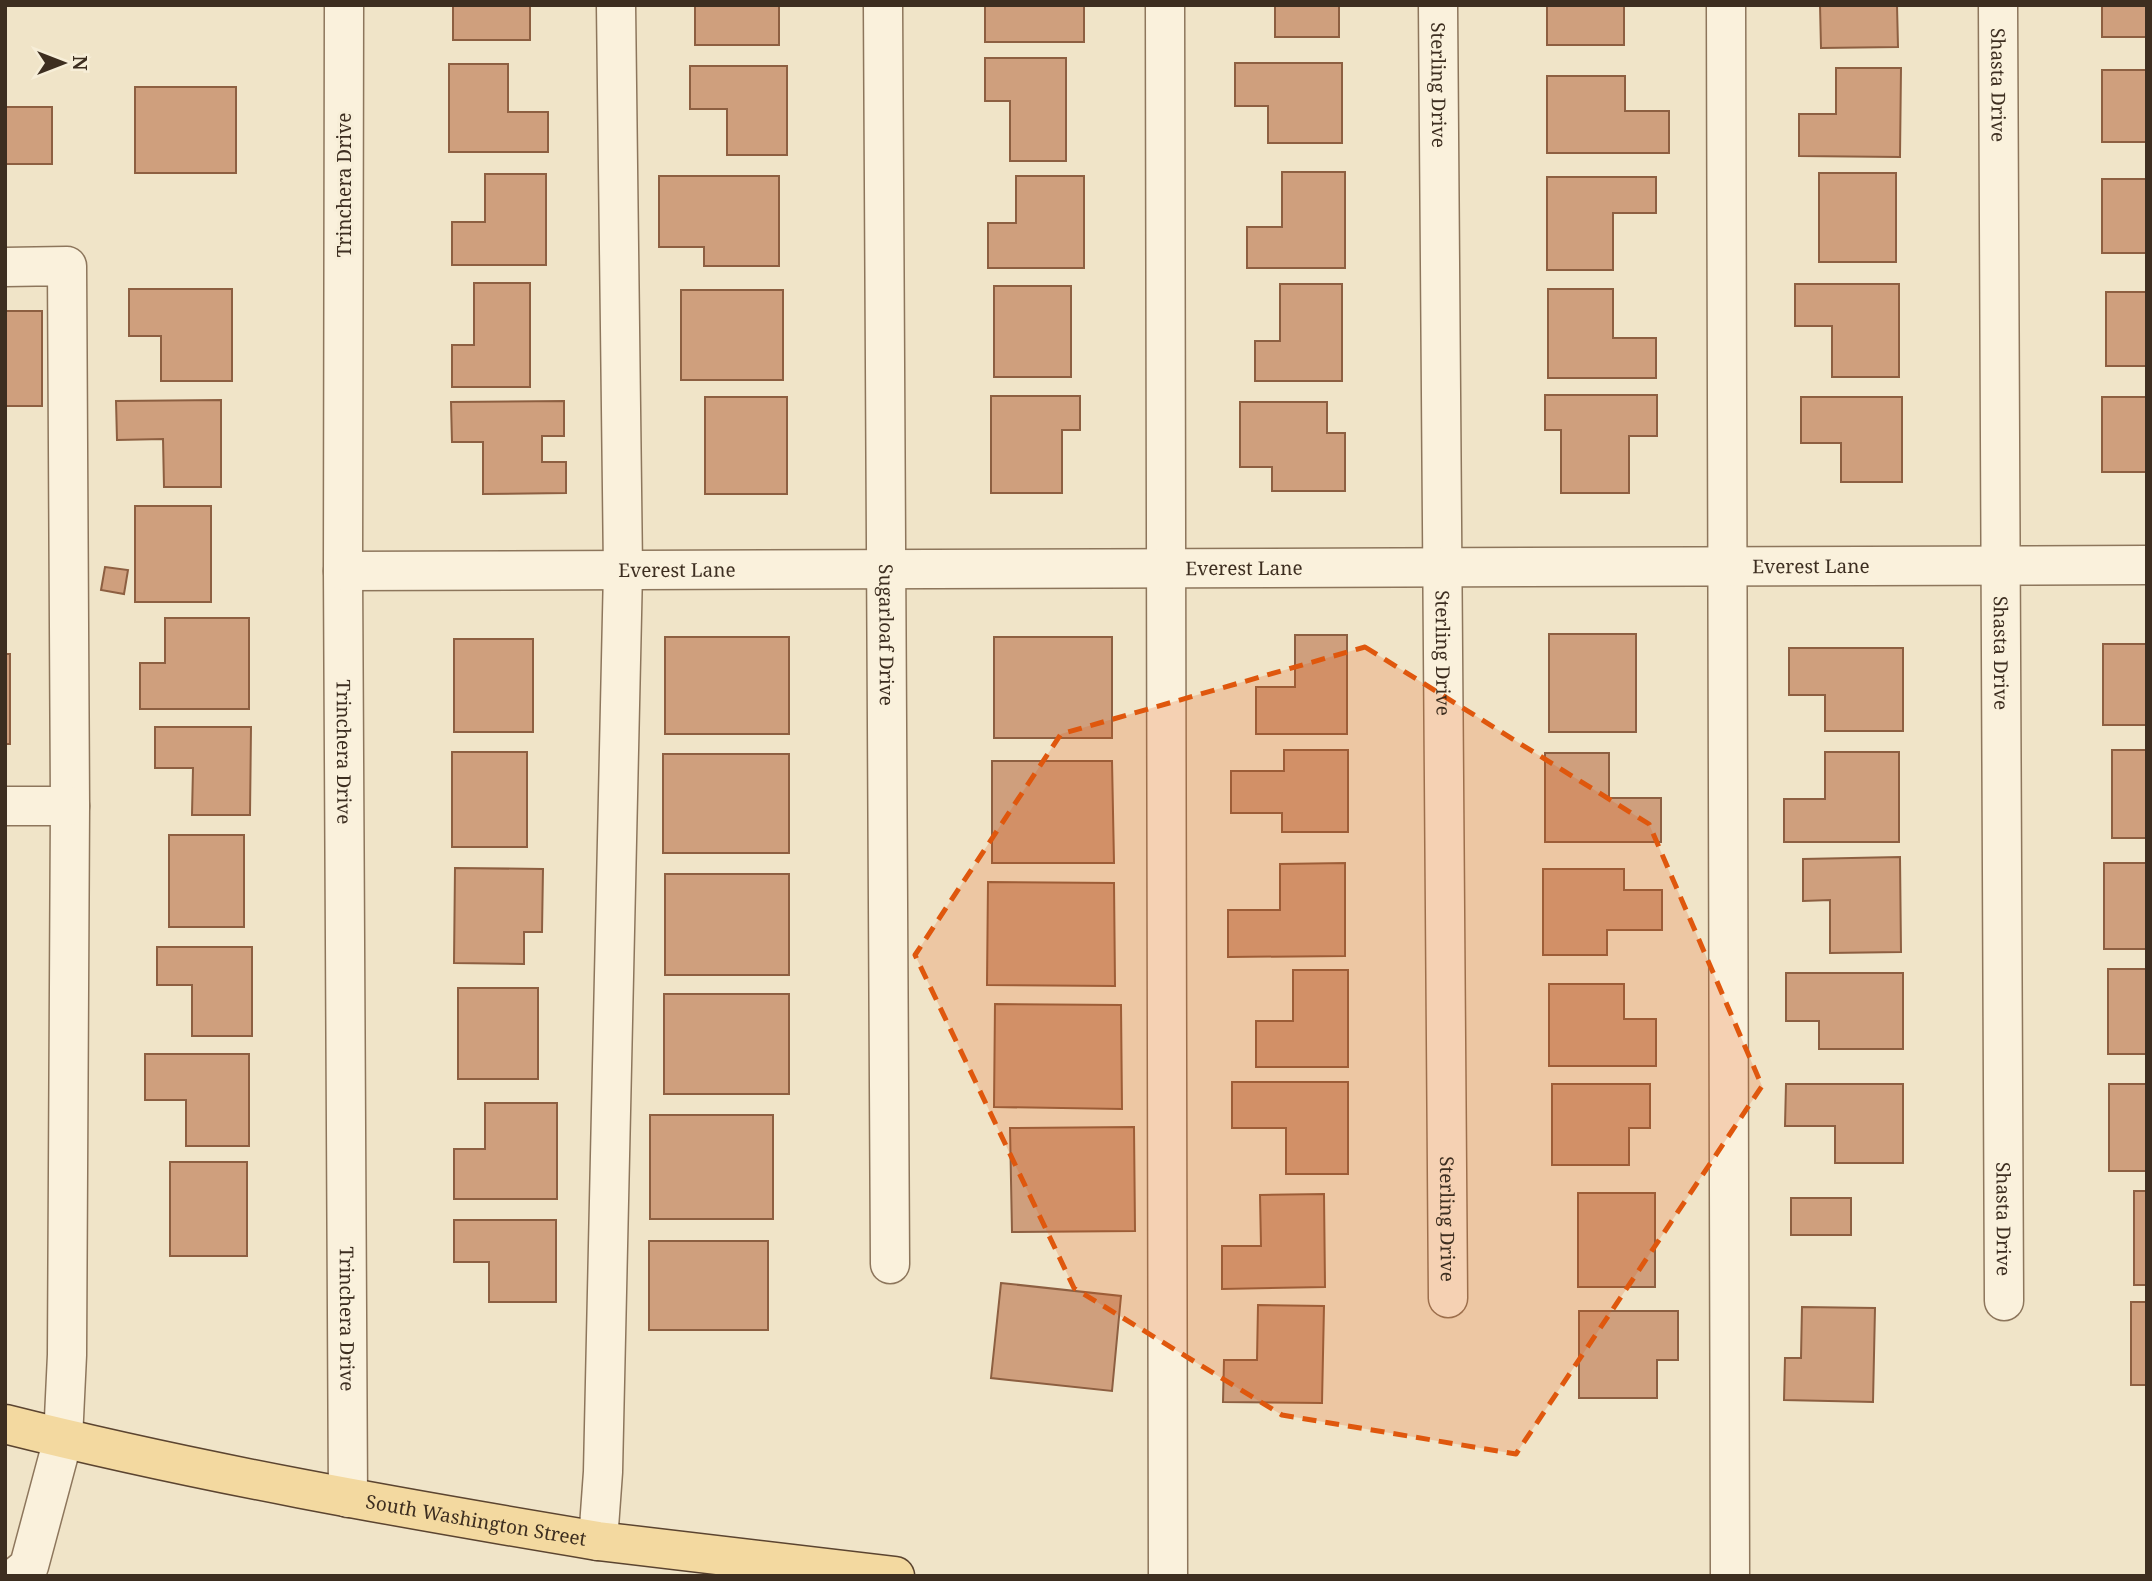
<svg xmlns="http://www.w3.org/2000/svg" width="2152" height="1581" font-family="'Noto Serif',serif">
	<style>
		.building { fill: #cf9f7d; stroke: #8d5f41; stroke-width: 2 }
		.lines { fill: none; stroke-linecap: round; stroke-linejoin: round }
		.minor-casing { stroke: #8d765c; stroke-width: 41 }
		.major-casing { stroke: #5b4430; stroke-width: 41 }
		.minor { stroke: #faf1dc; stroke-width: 38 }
		.major { stroke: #f3d9a0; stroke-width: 38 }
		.marked { fill: #df570d; fill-opacity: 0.2; stroke: #df570d; stroke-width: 5; stroke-dasharray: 14 9; stroke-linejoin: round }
		.labels { text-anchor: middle; stroke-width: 6; stroke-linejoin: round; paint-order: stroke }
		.street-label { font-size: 19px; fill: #3d2e20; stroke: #f7eed8 }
	</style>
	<rect width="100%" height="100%" fill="#f0e4c8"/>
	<g class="building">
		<rect x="453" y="5" width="77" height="35"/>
		<rect x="695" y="5" width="84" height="40"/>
		<rect x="985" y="5" width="99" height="37"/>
		<rect x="1275" y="5" width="64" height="32"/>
		<rect x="1547" y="5" width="77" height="40"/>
		<path d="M1820 5H1897L1898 47 1821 48Z"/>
		<rect x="2102" y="5" width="45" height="32"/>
		<path d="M985 58H1066V161H1010V101H985Z"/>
		<path d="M1235 63H1342V143H1268V106H1235Z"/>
		<path d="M449 64H508V112H548V152H449Z"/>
		<path d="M690 66H787V155H727V109H690Z"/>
		<path d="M1836 68H1901L1900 157 1799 156V114H1836Z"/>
		<rect x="2102" y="70" width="45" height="72"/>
		<path d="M1547 76H1625V111H1669V153H1547Z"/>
		<rect x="135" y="87" width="101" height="86"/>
		<rect x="5" y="107" width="47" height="57"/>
		<path d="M1282 172H1345V268H1247V227H1282Z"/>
		<rect x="1819" y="173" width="77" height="89"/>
		<path d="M485 174H546V265H452V222H485Z"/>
		<path d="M659 176H779V266H704V247H659Z"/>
		<path d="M1016 176H1084V268H988V223H1016Z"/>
		<path d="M1547 177H1656V213H1613V270H1547Z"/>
		<rect x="2102" y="179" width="45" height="74"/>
		<path d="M474 283H530V387H452V345H474Z"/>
		<path d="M1280 284H1342V381H1255V341H1280Z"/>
		<path d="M1795 284H1899V377H1832V326H1795Z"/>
		<rect x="994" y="286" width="77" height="91"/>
		<path d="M129 289H232V381H161V336H129Z"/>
		<path d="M1548 289H1613V338H1656V378H1548Z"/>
		<rect x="681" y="290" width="102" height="90"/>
		<rect x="2106" y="292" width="41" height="74"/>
		<rect x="5" y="311" width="37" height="95"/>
		<path d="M1545 395H1657V436H1629V493H1561V430H1545Z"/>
		<path d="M991 396H1080V430H1062V493H991Z"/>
		<rect x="705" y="397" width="82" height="97"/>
		<path d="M1801 397H1902V482H1841V443H1801Z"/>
		<rect x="2102" y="397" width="45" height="75"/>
		<path d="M221 400V487H164L163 439 117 440 116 401Z"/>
		<path d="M564 401V436H542V462H566V493L483 494V442H452L451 402Z"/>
		<path d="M1240 402H1327V433H1345V491H1272V467H1240Z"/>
		<rect x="135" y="506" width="76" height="96"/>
		<path d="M105 567 128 570 124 594 101 590Z"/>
		<path d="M165 618H249V709H140V663H165Z"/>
		<rect x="1549" y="634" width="87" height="98"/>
		<path d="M1295 635H1347V734H1256V687H1295Z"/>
		<rect x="665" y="637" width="124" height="97"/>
		<rect x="994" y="637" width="118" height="101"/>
		<rect x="454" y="639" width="79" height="93"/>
		<rect x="2103" y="644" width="44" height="81"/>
		<path d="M1789 648H1903V731H1825V695H1789Z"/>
		<rect x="5" y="654" width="5" height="90"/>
		<path d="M155 727H251L250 815H192L193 768H155Z"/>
		<path d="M1284 750H1348V832H1282V813H1231V771H1284Z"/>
		<rect x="2112" y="750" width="35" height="88"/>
		<rect x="452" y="752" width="75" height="95"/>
		<path d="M1825 752H1899V842H1784V799H1825Z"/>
		<path d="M1545 753H1609V798H1661V842H1545Z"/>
		<rect x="663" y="754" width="126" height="99"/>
		<path d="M992 761H1112L1114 863H992Z"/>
		<rect x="169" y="835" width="75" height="92"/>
		<path d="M1900 857 1901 952 1830 953V900L1803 901V859Z"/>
		<path d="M1345 863V956L1228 957V910H1280V864Z"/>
		<rect x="2104" y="863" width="43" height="86"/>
		<path d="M455 868 543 869 542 932H524V964L454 963Z"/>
		<path d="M1543 869H1624V890H1662V930H1607V955H1543Z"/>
		<rect x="665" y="874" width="124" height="101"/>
		<path d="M988 882 1114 883 1115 986 987 985Z"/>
		<path d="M157 947H252V1036H192V985H157Z"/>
		<rect x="2108" y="969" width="39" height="85"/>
		<path d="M1293 970H1348V1067H1256V1021H1293Z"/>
		<path d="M1786 973H1903V1049H1819V1021H1786Z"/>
		<path d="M1549 984H1624V1019H1656V1066H1549Z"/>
		<rect x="458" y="988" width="80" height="91"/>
		<rect x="664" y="994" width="125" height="100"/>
		<path d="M995 1004 1121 1005 1122 1109 994 1107Z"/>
		<path d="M145 1054H249V1146H186V1100H145Z"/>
		<path d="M1232 1082H1348V1174H1286V1128H1232Z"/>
		<path d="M1552 1084H1650V1128H1629V1165H1552Z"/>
		<path d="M1786 1084H1903V1163H1835V1126H1785Z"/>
		<rect x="2109" y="1084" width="38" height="87"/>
		<path d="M485 1103H557V1199H454V1149H485Z"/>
		<rect x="650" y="1115" width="123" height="104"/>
		<path d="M1134 1127 1135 1231 1012 1232 1010 1128Z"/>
		<rect x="170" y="1162" width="77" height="94"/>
		<rect x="2134" y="1191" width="13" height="94"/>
		<rect x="1578" y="1193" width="77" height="94"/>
		<path d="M1324 1194 1325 1287 1222 1289V1246H1261L1260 1195Z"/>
		<rect x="1791" y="1198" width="60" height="37"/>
		<path d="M454 1220H556V1302H489V1262H454Z"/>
		<rect x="649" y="1241" width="119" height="89"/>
		<path d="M1001 1283 1121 1296 1112 1391 991 1378Z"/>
		<rect x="2131" y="1302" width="16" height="83"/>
		<path d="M1258 1305 1324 1306 1322 1403 1223 1402 1224 1360H1257Z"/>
		<path d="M1802 1307 1875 1308 1873 1402 1784 1400 1785 1358H1801Z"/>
		<path d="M1579 1311H1678V1360H1657V1398H1579Z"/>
	</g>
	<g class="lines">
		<defs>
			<g id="minor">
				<path id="s1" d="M344 5 343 571 348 1498"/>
				<path id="s2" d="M883 5 890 1264"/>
				<path d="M1165 5 1168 1576"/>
				<path id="s3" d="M1438 5 1448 1298"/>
				<path d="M1726 5 1730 1576"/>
				<path id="s4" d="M1998 5 2004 1301"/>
				<path d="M5 267 67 266 70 806 67 1355 63 1439 29 1566 17 1576"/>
				<path id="s5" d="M343 571 2147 565"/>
				<path d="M5 806H70"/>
				<path d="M598 1541 603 1472 623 570 616 5"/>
			</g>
			<g id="major">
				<path id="s6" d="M5 1424C200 1473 400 1508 598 1541L895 1576"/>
			</g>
		</defs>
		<use href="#minor" class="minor-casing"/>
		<use href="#major" class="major-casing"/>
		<use href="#minor" class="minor"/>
		<use href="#major" class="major"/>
	</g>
	<path class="marked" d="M1365 647 1649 824 1762 1086 1516 1454 1282 1415 1074 1288 915 955 1061 734Z"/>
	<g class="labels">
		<g class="street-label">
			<text dy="7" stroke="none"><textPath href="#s3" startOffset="80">Sterling Drive</textPath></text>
			<text dy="7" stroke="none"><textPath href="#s4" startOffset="80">Shasta Drive</textPath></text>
			<text transform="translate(344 185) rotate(-90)" y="7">Trinchera Drive</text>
			<text dy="7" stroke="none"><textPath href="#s5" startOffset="1468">Everest Lane</textPath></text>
			<text dy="7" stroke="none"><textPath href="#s5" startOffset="901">Everest Lane</textPath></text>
			<text dy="7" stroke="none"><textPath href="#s5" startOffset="334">Everest Lane</textPath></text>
			<text dy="7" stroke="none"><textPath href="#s2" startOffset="630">Sugarloaf Drive</textPath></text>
			<text dy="7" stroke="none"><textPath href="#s3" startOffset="648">Sterling Drive</textPath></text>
			<text dy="7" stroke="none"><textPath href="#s4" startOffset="648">Shasta Drive</textPath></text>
			<text dy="7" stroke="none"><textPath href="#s1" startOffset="747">Trinchera Drive</textPath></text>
			<text dy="7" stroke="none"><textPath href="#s3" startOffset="1214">Sterling Drive</textPath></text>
			<text dy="7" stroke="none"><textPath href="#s4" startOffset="1214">Shasta Drive</textPath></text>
			<text dy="7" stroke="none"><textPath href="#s1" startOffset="1314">Trinchera Drive</textPath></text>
			<text dy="7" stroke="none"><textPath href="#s6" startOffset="481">South Washington Street</textPath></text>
		</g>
	</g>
	<rect width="2152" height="1581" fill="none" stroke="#3d2e20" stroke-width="14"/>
	<g transform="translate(63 63) rotate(90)" stroke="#f7eed8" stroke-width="5" paint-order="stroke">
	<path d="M0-5L12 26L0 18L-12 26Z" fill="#3d2e20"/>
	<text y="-10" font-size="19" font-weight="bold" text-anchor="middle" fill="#3d2e20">N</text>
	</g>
</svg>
